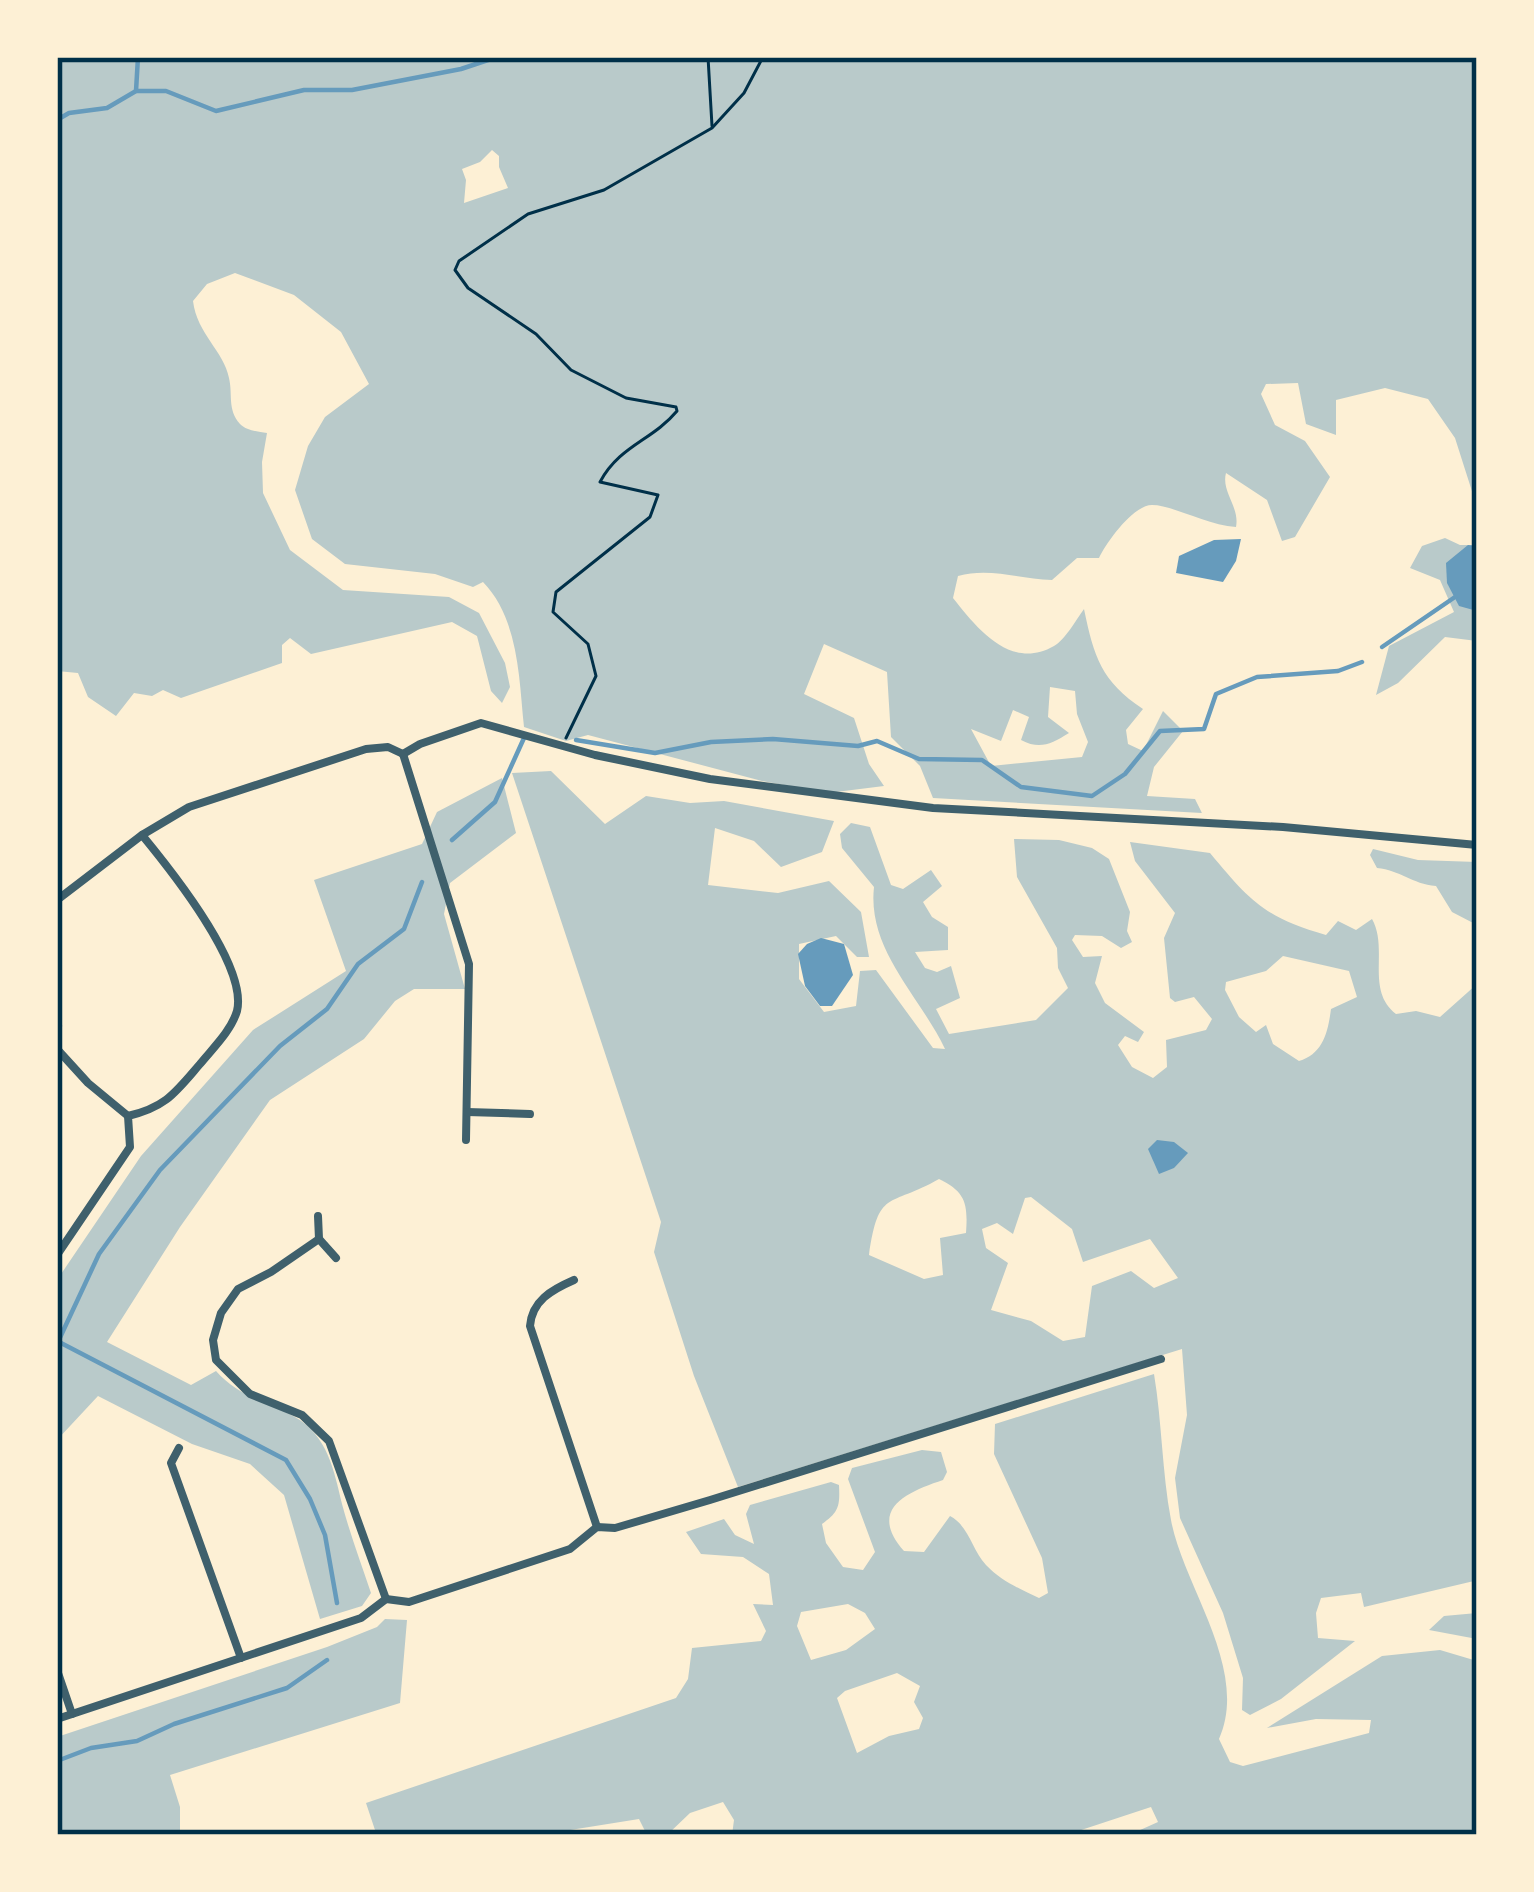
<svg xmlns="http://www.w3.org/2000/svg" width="1534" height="1892" font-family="Inter,sans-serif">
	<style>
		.green { fill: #b9caca; fill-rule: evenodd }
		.water { fill: #669bbc }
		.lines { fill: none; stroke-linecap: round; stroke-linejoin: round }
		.stream { stroke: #669bbc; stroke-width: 4.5 }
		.path { stroke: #003049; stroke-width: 3 }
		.minor { stroke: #3f606c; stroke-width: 8 }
		.neatline { fill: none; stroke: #003049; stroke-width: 4.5 }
	</style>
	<rect width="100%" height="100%" fill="#fdf0d5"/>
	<g class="green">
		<path d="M57 57H1477V507L1455 438 1428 399 1385 388 1336 400V435L1306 424 1298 383 1266 384 1261 394 1275 425 1305 441 1330 477 1295 537 1282 541 1267 500 1226 473C1221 492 1240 507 1236 527 1206 525 1173 505 1152 505 1133 505 1106 543 1099 558H1077L1052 580C1018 579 990 567 958 576L953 598C977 628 1010 671 1054 646 1065 640 1076 620 1084 609 1094 657 1101 681 1143 709L1126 730 1128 744 1143 751 1163 711 1183 731 1154 767 1147 796 1195 799 1202 813 933 798 920 766 891 737 887 672 824 644 804 694 854 718 869 764 884 786 828 793 762 781 588 735 566 741 524 727C519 679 519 619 483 582L473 587 435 574 345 564 312 539 295 490 308 446 325 417 369 384 341 332 294 295 235 273 207 284 193 301C197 334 224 351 229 378 233 395 227 409 240 424 247 431 257 431 267 433L262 462 263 493 290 550 343 590 449 597 479 613 505 663 510 687 502 703 491 691 477 636 452 622 311 654 290 638 282 645V663L181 698 163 690 152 696 134 693 116 716 88 697 78 673 57 671ZM492 150 499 156V167L508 188 464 203 466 180 462 169 480 162ZM1050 687 1075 691 1077 714 1088 742 1082 757 991 766 971 729 1001 741 1013 710 1029 717 1021 740C1040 750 1051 744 1069 733L1048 717Z"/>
		<path d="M1445 538 1460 545H1477V641L1445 637 1398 683 1376 695 1389 646 1454 612 1440 580 1410 568 1422 546Z"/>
		<path d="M551 771 605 824 646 796 690 803 724 801 834 821 822 852 781 867 754 841 715 828 708 885 778 893 829 881 861 912 869 957H857L836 936 799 944V979L824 1012 856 1006 860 971 876 970 933 1048 945 1049C920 996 867 950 874 887L842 848 840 834 851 823 870 827 891 885 903 889 931 870 942 886 923 902 932 917 948 927V950L915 952 925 968 937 972 951 966 960 998 936 1009 949 1034 1036 1020 1068 988 1058 968 1057 948 1017 877 1014 839 1059 840 1092 848 1109 859 1130 912 1127 931 1132 942 1121 948 1102 936 1075 935 1072 940 1083 957 1102 956 1095 983 1105 1003 1144 1032 1138 1042 1125 1036 1118 1045 1132 1067 1153 1078 1167 1067 1166 1040 1206 1030 1212 1019 1194 997 1175 1002 1170 998 1164 938 1175 913 1135 861 1130 842 1210 853C1250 901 1264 917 1326 935L1338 921 1356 930 1372 919C1389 949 1365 990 1396 1014L1416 1011 1440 1017 1477 984V1574L1474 1581 1364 1607 1361 1593 1321 1598 1316 1613 1318 1638 1355 1641 1281 1699 1250 1715 1242 1710 1243 1678 1223 1613 1180 1518 1175 1478 1187 1415 1182 1349 738 1487 694 1376 654 1252 661 1222 512 773ZM1283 956 1349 971 1357 997 1331 1009C1328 1032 1323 1054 1299 1061L1273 1044 1266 1025 1256 1032 1239 1017 1225 990 1226 982 1266 971ZM939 1179C966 1192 968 1204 966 1233L940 1238 943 1275 924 1279 869 1255C879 1188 888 1208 939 1179ZM1031 1197 1072 1229 1083 1262 1150 1239 1178 1278 1154 1288 1131 1271 1092 1286 1085 1337 1063 1341 1031 1321 991 1310 1008 1263 986 1248 982 1229 997 1223 1013 1234 1025 1198Z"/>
		<path d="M502 778 516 833 450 883 444 914 465 989H414L395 1001 364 1039 270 1100 180 1227 107 1342 191 1385 216 1371C239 1397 266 1401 295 1417 328 1436 334 1471 342 1504 350 1534 361 1563 371 1593L362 1606 320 1619 284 1495 250 1464 192 1444 98 1396 57 1440V1280L141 1156 253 1030 346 971 314 880 422 844 437 812Z"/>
		<path d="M1373 849 1418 860 1477 862V925L1452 912 1436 886C1412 884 1400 870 1377 868L1370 855Z"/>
		<path d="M1154 1374C1162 1422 1162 1472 1171 1520 1183 1586 1250 1669 1219 1739L1230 1762 1243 1766 1369 1733 1371 1720 1316 1719 1267 1728 1382 1656 1440 1650 1477 1661V1835H1129L1158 1822 1151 1807 1066 1835H732L734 1820 723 1802 690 1813 667 1835H647L639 1819 539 1835H363L375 1830 366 1803 676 1698 688 1679 692 1648 761 1641 766 1631 753 1604 773 1605 769 1574 743 1557 701 1554 686 1532 724 1519 735 1535 754 1544 746 1514 750 1505 831 1482 839 1485C840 1506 839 1512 822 1524L826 1543 843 1567 863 1570 875 1552 848 1479 852 1468 922 1450 941 1452 947 1472 943 1480C907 1492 867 1509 904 1551L924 1552 950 1516C969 1526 972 1550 986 1565 1001 1581 1020 1589 1039 1598L1048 1593 1042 1558 994 1454 995 1424ZM848 1604 865 1613 875 1629 846 1650 811 1660 797 1626 801 1612ZM897 1673 920 1686 914 1702 923 1718 919 1729 889 1736 857 1753 837 1698 845 1691Z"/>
		<path d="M1477 1613V1639L1429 1630 1444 1616Z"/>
		<path d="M385 1619 407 1620 400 1703 170 1775 180 1807V1835H57V1737L327 1647 377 1627Z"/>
	</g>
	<g class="water">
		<path d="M1241 539 1236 561 1223 582 1176 573 1179 556 1214 540Z"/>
		<path d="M1468 545 1477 546V611L1459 606 1447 583 1446 563Z"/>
		<path d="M821 938 844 944 853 975 832 1006H820L805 986 798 954 807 944Z"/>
		<path d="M1157 1140 1174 1142 1188 1153 1174 1168 1159 1174 1148 1149Z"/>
	</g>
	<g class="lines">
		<g class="stream">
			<path d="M136 91 138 57"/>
			<path d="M57 120 69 113 107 108 136 91H166L216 111 304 90H352L461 69 497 57"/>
			<path d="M1382 647 1455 597"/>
			<path d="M576 740 655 753 711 742 773 739 858 746 877 741 919 759 982 760 1021 787 1092 796 1125 774 1160 731 1204 729 1216 694 1257 677 1338 671 1362 662"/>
			<path d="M452 840 495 802 524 738"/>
			<path d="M61 1343 286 1460 310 1499 325 1535 337 1603"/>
			<path d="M57 1344 99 1254 160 1170 280 1046 327 1009 358 964 404 929 422 882"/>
			<path d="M57 1761 91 1748 137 1741 174 1724 287 1688 327 1660"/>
		</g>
		<g class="path">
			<path d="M708 57 712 126"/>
			<path d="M566 738 596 676 588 644 553 612 556 592 650 517 658 495 600 482C620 445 652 441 677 411L676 407 626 398 571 370 536 334 468 288 455 270 459 261 528 214 604 190 712 128 744 93 763 57"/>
		</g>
		<g class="minor">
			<path d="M403 754 420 744 481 723 595 755 710 779 933 808 1283 827 1477 845"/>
			<path d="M403 754 469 964 466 1140"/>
			<path d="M57 900 142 835 189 807 366 749 388 747 403 754"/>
			<path d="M57 1028 58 1026"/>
			<path d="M57 1049 88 1083 128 1116"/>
			<path d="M467 1112 530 1114"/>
			<path d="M318 1216 319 1239 336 1258"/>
			<path d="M319 1239 271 1272 238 1289 221 1313 213 1340 216 1360 250 1394 302 1415 329 1441 386 1599"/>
			<path d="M57 1255 130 1147 128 1116C166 1107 175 1093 200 1064 213 1048 231 1031 237 1011 248 966 170 869 142 835"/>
			<path d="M574 1280C551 1290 532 1301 530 1326L597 1527"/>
			<path d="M179 1448 171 1463 241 1658"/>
			<path d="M386 1599 409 1602 570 1549 597 1527 615 1528 710 1500 1161 1359"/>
			<path d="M57 1670 72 1714"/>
			<path d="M57 1719 361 1618 386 1599"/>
		</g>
	</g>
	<rect width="1534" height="1892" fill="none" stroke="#fdf0d5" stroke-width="120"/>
	<rect x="60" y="60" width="1414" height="1772" class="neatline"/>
</svg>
